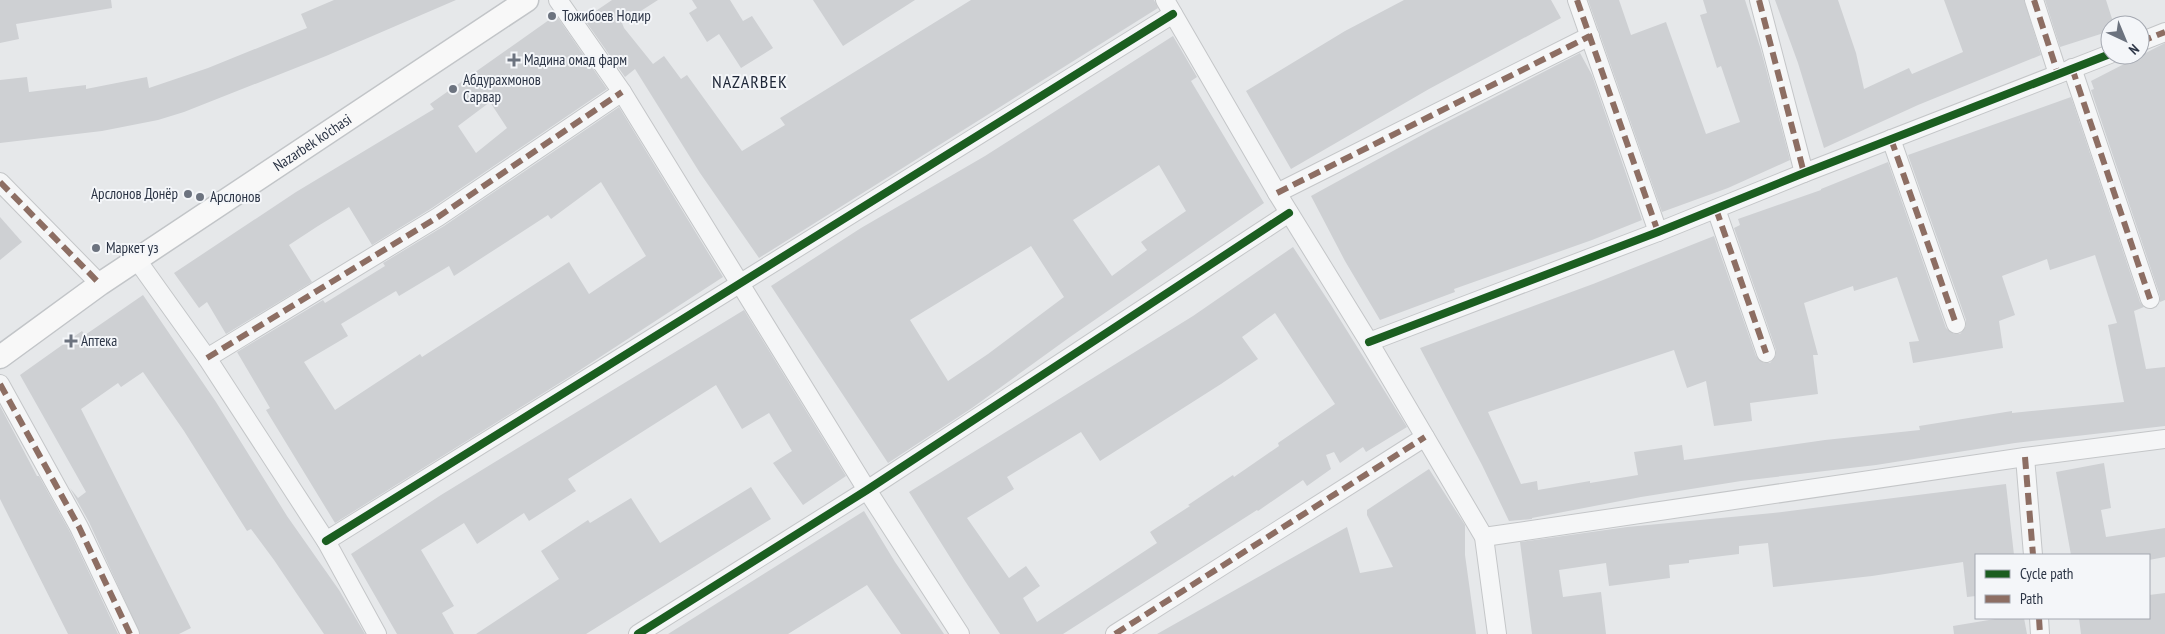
<svg xmlns="http://www.w3.org/2000/svg" width="2165" height="634" font-family="'PT Sans Narrow',sans-serif">
	<style>
		.building { fill: #ced0d3; fill-rule: evenodd }
		.lines { fill: none; stroke-linecap: round; stroke-linejoin: round }
		.minor-casing { stroke: #c4c6c8; stroke-width: 20 }
		.major-casing { stroke: #c2c5c8; stroke-width: 25 }
		.minor { stroke: #f5f6f7; stroke-width: 18 }
		.major { stroke: #f8f8f8; stroke-width: 22 }
		.quiet { stroke: #8d6e63; stroke-width: 6; stroke-dasharray: 12 6; stroke-linecap: butt }
		.cycleway-casing { stroke: #f4f6f9; stroke-width: 11 }
		.cycleway { stroke: #1b5e20; stroke-width: 8 }
		.poi-dot { fill: #6c737f; stroke: #f4f6f9; stroke-width: 2 }
		.labels { text-anchor: middle; stroke-width: 4; stroke-linejoin: round; paint-order: stroke }
		.poi-label { font-size: 15px; fill: #2b3445; stroke: #f4f6f9; text-anchor: start }
		.street-label { font-size: 15px; fill: #2b3445; stroke: #f4f6f9 }
		.quarter-label { font-size: 18px; letter-spacing: 1px; fill: #1d2536; stroke: #f4f6f9 }
	</style>
	<rect width="100%" height="100%" fill="#e6e8ea"/>
	<g class="building">
		<path d="M0 0H111L112 8 16 24 19 39 0 43Z"/>
		<path d="M334 0H456L326 56 184 112 158 120 102 131 0 143V80L27 77 29 92 86 85V89L147 77 149 88 208 68 307 28 301 14Z"/>
		<path d="M612 0H658L622 23 624 28 653 64 664 56 681 79 687 75 742 151 785 125 780 118 971 0H1154L1158 8 759 258 700 173 635 69 625 77 584 19Z"/>
		<path d="M692 0H730L743 21 752 16 773 48 741 68 719 34 707 42 689 13 697 8Z"/>
		<path d="M813 0H915L843 46Z"/>
		<path d="M1404 0H1551L1561 18 1429 89 1291 169 1246 91 1345 31Z"/>
		<path d="M1588 0H1619L1631 35 1666 22 1706 134 1740 122 1721 66 1717 68 1700 15 1707 13 1703 0H1745L1761 50 1790 160 1728 188 1662 212Z"/>
		<path d="M1775 0H1838L1856 53 1864 89 1909 68 1912 74 1963 52 1944 0H2024L2041 55 1918 105 1824 148 1798 63Z"/>
		<path d="M2045 0H2106L2114 25H2110V31L2060 47Z"/>
		<path d="M556 15 607 89 432 208 372 245 349 207 318 226 289 245 312 282 226 334 207 302 199 308 174 273 296 192 434 109 430 104ZM490 102 507 128 476 153 458 126Z"/>
		<path d="M1173 36 1197 77 1191 81 1264 203 1070 337 972 408 888 463 771 286 861 228 985 156ZM1159 165 1186 211 1141 242 1147 250 1112 276 1073 220ZM1031 246 1064 297 988 354 948 381 910 320Z"/>
		<path d="M2165 43V300L2160 302V296L2091 90 2094 89 2091 81Z"/>
		<path d="M1580 53 1592 75 1642 220 1592 240 1454 289 1455 292 1380 320 1345 261 1311 196 1433 129Z"/>
		<path d="M2071 97 2140 302 2144 307 2134 311 2146 369 2165 367V426L2015 443 1876 465 1741 481 1641 497 1532 518V519L1509 521 1482 465 1420 348 1593 284 1714 236 1756 356 1764 363H1770L1776 355V350L1734 228 1740 225 1738 219 1821 190V189L1888 162 1946 328 1954 334H1960L1966 326V320L1908 155ZM2095 255 2117 323 2108 325 2124 402 2012 413V411L1919 426 1920 430 1825 440 1684 460 1682 445 1634 452 1638 475 1590 483V481L1538 490 1537 481 1521 484 1488 412 1674 350 1687 388 1706 381 1714 426 1752 421 1750 403 1818 394 1813 355H1818L1804 303 1853 286 1854 291 1897 277 1919 341 1909 342 1913 363 2003 348 1999 321 2015 315 2002 276 2047 259 2050 270Z"/>
		<path d="M619 107 723 277 574 374 335 523 266 410 270 408 237 352 323 300 325 303 385 266 383 263 444 226ZM601 182 646 256 589 294 569 262 422 357 420 354 335 410 304 362 348 336 341 324 396 291 399 296 449 266 454 276 548 215 551 219Z"/>
		<path d="M0 217 22 242 0 260Z"/>
		<path d="M1293 247 1331 305 1407 427 1366 452 1363 447 1340 463 1334 452 1326 455 1331 469 1307 486 1303 480 1258 511 1257 510 1063 634H1000L965 581 909 492 1193 316ZM1275 313 1335 404 1278 443 1279 446 1234 477 1233 475 1188 505 1190 506 1150 532 1157 543 1037 622 1023 598 1040 586 1026 566 1009 578 967 518 1014 489 1007 477 1081 432 1100 461 1221 384 1258 359 1242 337Z"/>
		<path d="M143 295 216 402 287 516 339 590 365 634H324L274 560 251 529 247 531 184 431 143 372 121 387 118 383 81 409 191 628 179 634H140L89 522 70 488 78 498 86 492 20 375 82 331 85 335Z"/>
		<path d="M744 310 846 476 803 505 773 463 792 451 769 413 742 429 716 385 568 479 576 491 529 521 524 513 477 544 464 523 421 550 454 606 442 613 454 634H397L351 554 441 495Z"/>
		<path d="M0 406 37 476H39L70 532 118 634H68L0 499Z"/>
		<path d="M2104 463 2111 508 2101 510 2106 537 2165 528V557L2149 560V555H2071L2056 472Z"/>
		<path d="M1429 469 1465 525V555L1476 634H1157L1347 527 1360 573 1393 567 1367 515V510Z"/>
		<path d="M2006 484 2014 555H1976V596L1967 597 1963 562 1872 576 1773 587 1768 543 1739 546V554L1689 560V563L1669 565 1670 578 1609 586 1606 563 1559 570 1563 597 1601 592 1606 634H1532L1520 542 1627 527 1773 513Z"/>
		<path d="M751 487 771 519 586 634H476L559 579 541 551 588 520 590 523 631 498 660 543Z"/>
		<path d="M864 511 895 562 944 634H901L867 585 788 634H668Z"/>
		<path d="M2165 593V634H2081L2079 618H2149V595Z"/>
		<path d="M1995 618H2024L2027 634H1954L1953 626 1995 619Z"/>
	</g>
	<g class="lines">
		<defs>
			<g id="minor">
				<path d="M558 0 622 92 867 490 960 634"/>
				<path d="M1165 0 1277 193 1369 342 1484 537 1497 634"/>
				<path d="M1577 0 1658 232"/>
				<path d="M1759 0 1804 173"/>
				<path d="M2034 0 2058 74"/>
				<path d="M2140 42 2165 32"/>
				<path d="M2072 68 2150 299"/>
				<path d="M1891 139 1956 324"/>
				<path d="M0 182 100 284"/>
				<path d="M1277 193 1590 36"/>
				<path d="M1716 209 1766 353"/>
				<path d="M137 260 207 358 326 541 377 634"/>
				<path d="M1369 342 1658 232 1804 173 2110 54"/>
				<path d="M207 358 438 217 622 92"/>
				<path d="M0 384 79 527 130 634"/>
				<path d="M2025 457 2033 555"/>
				<path d="M1484 537 2025 457 2165 439"/>
				<path d="M326 541 1173 14"/>
				<path d="M2039 618 2040 634"/>
				<path d="M638 634 867 490 1289 213"/>
				<path d="M1115 634 1425 437"/>
			</g>
			<g id="major">
				<path id="s1" d="M0 357 100 284 527 0"/>
			</g>
		</defs>
		<use href="#minor" class="minor-casing"/>
		<use href="#major" class="major-casing"/>
		<use href="#minor" class="minor"/>
		<use href="#major" class="major"/>
		<g class="quiet">
			<path d="M1577 0 1658 232"/>
			<path d="M1759 0 1804 173"/>
			<path d="M2034 0 2058 74"/>
			<path d="M2140 42 2165 32"/>
			<path d="M2072 68 2150 299"/>
			<path d="M1891 139 1956 324"/>
			<path d="M0 182 100 284"/>
			<path d="M1277 193 1590 36"/>
			<path d="M1716 209 1766 353"/>
			<path d="M207 358 438 217 622 92"/>
			<path d="M0 384 79 527 130 634"/>
			<path d="M2025 457 2033 555"/>
			<path d="M2039 618 2040 634"/>
			<path d="M1115 634 1425 437"/>
		</g>
		<defs>
			<g id="cycleway">
				<path d="M1369 342 1658 232 1804 173 2110 54"/>
				<path d="M326 541 1173 14"/>
				<path d="M638 634 867 490 1289 213"/>
			</g>
		</defs>
		<use href="#cycleway" class="cycleway-casing"/>
		<use href="#cycleway" class="cycleway"/>
	</g>
	<g class="poi-dot">
		<circle cx="552" cy="16" r="5"/>
		<path d="M511.5 52.5h5v5h5v5h-5v5h-5v-5h-5v-5h5z"/>
		<circle cx="453" cy="89" r="5"/>
		<circle cx="188" cy="194" r="5"/>
		<circle cx="200" cy="197" r="5"/>
		<circle cx="96" cy="248" r="5"/>
		<path d="M68.5 333.5h5v5h5v5h-5v5h-5v-5h-5v-5h5z"/>
	</g>
	<g class="labels">
		<g class="poi-label">
			<text x="562" y="21">Тожибоев Нодир</text>
			<text x="524" y="65">Мадина омад фарм</text>
			<text x="463" y="85">Абдурахмонов<tspan x="463" dy="17">Сарвар</tspan></text>
			<text x="178" y="199" text-anchor="end">Арслонов Донёр</text>
			<text x="210" y="202">Арслонов</text>
			<text x="106" y="253">Маркет уз</text>
			<text x="81" y="346">Аптека</text>
		</g>
		<g class="street-label">
			<text dy="5" stroke="none"><textPath href="#s1" startOffset="379">Nazarbek ko'chasi</textPath></text>
		</g>
		<g class="quarter-label">
			<text x="750" y="88">NAZARBEK</text>
		</g>
	</g>
	<rect x="1975" y="554" width="175" height="65" fill="#f4f6f9" stroke="#a4a8b1"/>
	<rect x="1985" y="570" width="25" height="8" fill="#1b5e20" stroke="#a4a8b1"/>
	<text x="2020" y="579" font-size="15" fill="#2b3445">Cycle path</text>
	<rect x="1985" y="595" width="25" height="8" fill="#8d6e63" stroke="#a4a8b1"/>
	<text x="2020" y="604" font-size="15" fill="#2b3445">Path</text>
	<g transform="translate(2125 40) rotate(136)"><circle r="24" fill="#f4f6f9" stroke="#a4a8b1"/>
	<path d="M0-4L9 19L0 12L-9 19Z" fill="#6c737f"/>
	<text y="-8" font-size="14" font-weight="bold" text-anchor="middle" fill="#2b3445">N</text>
	</g>
</svg>
